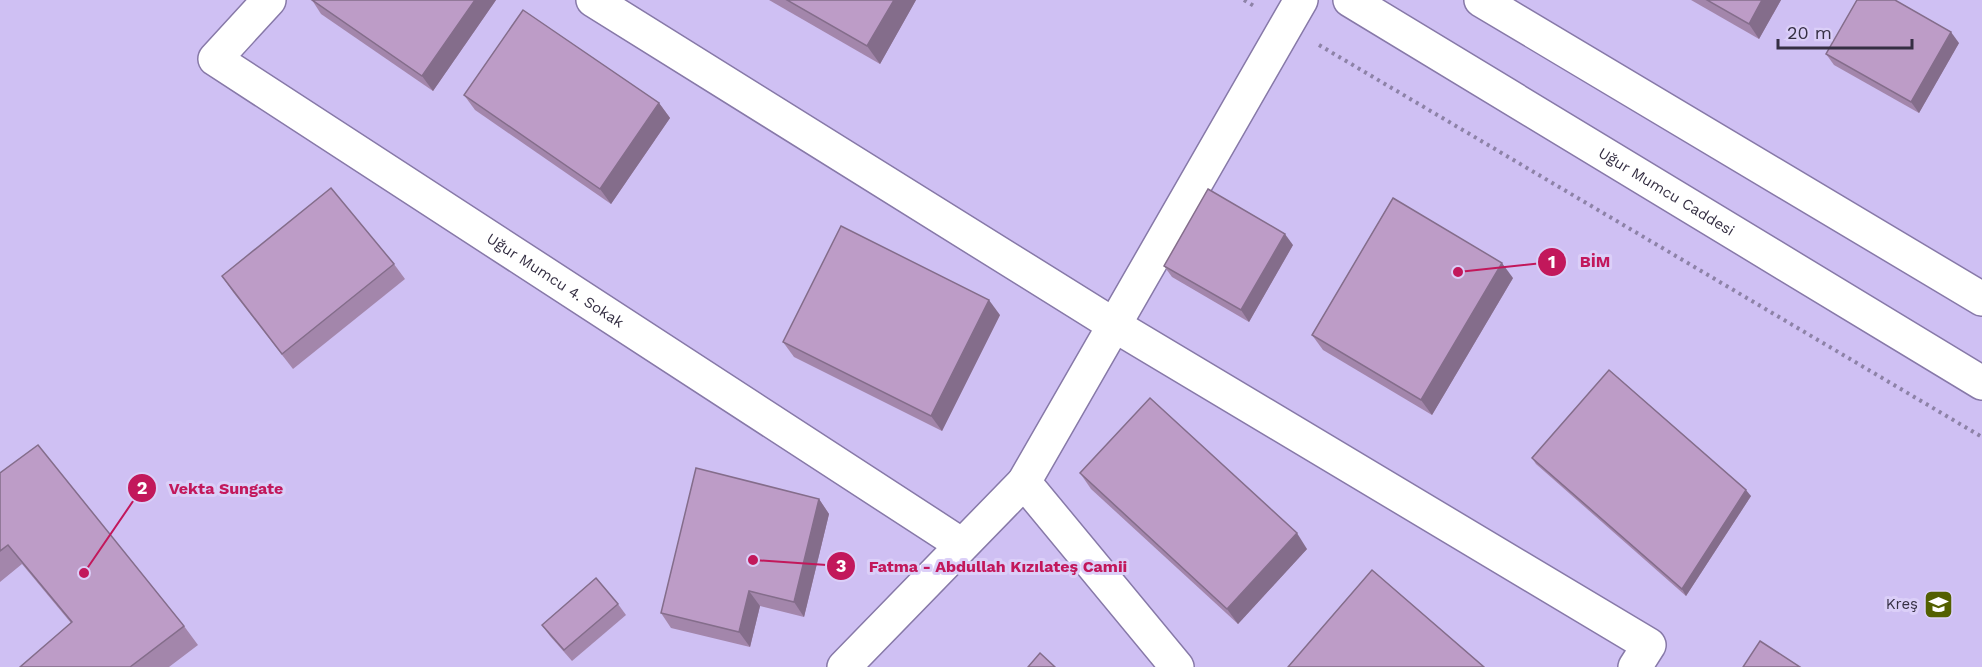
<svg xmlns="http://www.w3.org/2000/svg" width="1982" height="667" font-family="'Work Sans',sans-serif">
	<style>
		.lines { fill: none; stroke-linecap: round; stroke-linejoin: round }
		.minor-casing { stroke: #8779a8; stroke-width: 36 }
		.secondary-casing { stroke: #8779a8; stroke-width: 36 }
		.path { stroke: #8d82a7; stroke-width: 4; stroke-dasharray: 3 4.5; stroke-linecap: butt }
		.minor { stroke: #fff; stroke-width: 33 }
		.secondary { stroke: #fff; stroke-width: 33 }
		.wall { fill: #a386ab }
		.shaded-wall { fill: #846d8b }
		.building { fill: #bd9cc7; stroke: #846d8b; stroke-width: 1.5 }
		.labels { text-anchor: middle; stroke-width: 6; stroke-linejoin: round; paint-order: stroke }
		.street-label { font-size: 15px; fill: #352f43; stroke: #dbcff8 }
		.poi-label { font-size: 15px; fill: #352f43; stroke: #dbcff8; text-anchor: end }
		.leader { fill: none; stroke: #c2185b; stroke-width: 2 }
		.callout-dot { fill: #c2185b; stroke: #dbcff8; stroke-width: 2 }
		.mark-label { font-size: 18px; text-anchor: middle; font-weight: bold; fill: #fff }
		.callout-label { font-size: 16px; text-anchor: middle; font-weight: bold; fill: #c2185b; stroke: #dbcff8; stroke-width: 6; stroke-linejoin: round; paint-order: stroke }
	</style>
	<rect width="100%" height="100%" fill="#cfc0f3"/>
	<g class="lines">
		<defs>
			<g id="minor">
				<path id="s1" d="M269 0 215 59 962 545"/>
				<path d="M593 0 1114 325 1649 645 1635 667"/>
				<path d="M1024 482 1177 667"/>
				<path d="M844 667 1024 482 1301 0"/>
			</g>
			<g id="secondary">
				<path id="s2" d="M1350 0 1982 383"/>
				<path d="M1481 0 1982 299"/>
			</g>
		</defs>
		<use href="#minor" class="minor-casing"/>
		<use href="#secondary" class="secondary-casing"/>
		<g class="path">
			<path d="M1244 0 1254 6"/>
			<path d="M1319 45 1982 437"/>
		</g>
		<use href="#minor" class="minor"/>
		<use href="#secondary" class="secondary"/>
	</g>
	<g class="wall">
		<path d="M312 0H496L433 91 321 14Z"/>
		<path d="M769 0H916L880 64Z"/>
		<path d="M1691 0H1781L1759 39Z"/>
		<path d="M1959 43 1919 113 1834 65 1826 54Z"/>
		<path d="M464 95 659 103 670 118 611 204 475 110Z"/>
		<path d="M1293 245 1249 322 1172 277 1164 266Z"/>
		<path d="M394 264 405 279 293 369 233 292 222 276Z"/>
		<path d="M1513 278 1432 415 1323 350 1312 335Z"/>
		<path d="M1000 315 942 431 794 357 783 342Z"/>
		<path d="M1532 458 1751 496 1686 596 1536 464Z"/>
		<path d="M0 473 184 626 198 645 169 667H20L71 623 22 564 0 582Z"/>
		<path d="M1080 473 1307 549 1238 624 1091 489Z"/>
		<path d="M819 499 829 514 804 617 760 606 750 647 671 628 661 613Z"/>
		<path d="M618 604 626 615 572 661 550 636 542 625Z"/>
	</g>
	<g class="shaded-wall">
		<path d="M475 0H496L433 91 422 76Z"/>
		<path d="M894 0H916L880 64 867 46Z"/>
		<path d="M1762 0H1781L1759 39 1749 24Z"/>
		<path d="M1951 32 1959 43 1919 113 1911 102Z"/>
		<path d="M659 103 670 118 611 204 600 189Z"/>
		<path d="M1285 234 1293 245 1249 322 1241 310Z"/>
		<path d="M1502 263 1513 278 1432 415 1421 400Z"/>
		<path d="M989 300 1000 315 942 431 931 416Z"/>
		<path d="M1746 490 1751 496 1686 596 1682 589Z"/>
		<path d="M819 499 829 514 804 617 794 602Z"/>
		<path d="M1297 533 1307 549 1238 624 1227 609Z"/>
		<path d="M749 591 760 606 750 647 739 632Z"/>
	</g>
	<g class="building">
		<path d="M312 0H475L422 76Z"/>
		<path d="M787 0H894L867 46Z"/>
		<path d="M1707 0H1762L1749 24Z"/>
		<path d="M1857 0H1895L1951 32 1911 102 1826 54Z"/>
		<path d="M523 10 659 103 600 189 464 95Z"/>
		<path d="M331 188 394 264 282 354 222 276Z"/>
		<path d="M1208 189 1285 234 1241 310 1164 266Z"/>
		<path d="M1393 198 1502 263 1421 400 1312 335Z"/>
		<path d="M841 226 989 300 931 416 783 342Z"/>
		<path d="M1609 370 1746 490 1682 589 1532 458Z"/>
		<path d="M1150 398 1297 533 1227 609 1080 473Z"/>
		<path d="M38 445 184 626 130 667H20L72 622 8 545 0 551V473Z"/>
		<path d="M696 468 819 499 794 602 749 591 739 632 661 613Z"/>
		<path d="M1372 570 1484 667H1288Z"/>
		<path d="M596 578 618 604 564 650 542 625Z"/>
		<path d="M1760 641 1800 667H1743Z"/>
		<path d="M1040 653 1055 667H1028Z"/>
	</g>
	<defs>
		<symbol id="school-square" viewBox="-11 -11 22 22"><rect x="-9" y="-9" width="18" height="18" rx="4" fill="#536000" stroke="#dbcff8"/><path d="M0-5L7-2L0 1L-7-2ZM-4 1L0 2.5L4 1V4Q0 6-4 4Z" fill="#fff"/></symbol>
	</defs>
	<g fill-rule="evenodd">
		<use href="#school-square" x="1922" y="588" width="33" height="33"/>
	</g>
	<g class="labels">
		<g class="street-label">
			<text dy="5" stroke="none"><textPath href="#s2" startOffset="370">Uğur Mumcu Caddesi</textPath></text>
			<text dy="5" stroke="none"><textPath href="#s1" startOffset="486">Uğur Mumcu 4. Sokak</textPath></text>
		</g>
		<g class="poi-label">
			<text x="1918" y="609">Kreş</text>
		</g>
	</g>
	<path class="leader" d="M1458 272L1552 262M84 573L142 488M753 560L841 566"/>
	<g class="callout-dot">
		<circle cx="1458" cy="272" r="6"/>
		<circle cx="84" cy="573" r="6"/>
		<circle cx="753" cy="560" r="6"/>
		<circle cx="1552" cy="262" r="15"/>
		<circle cx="142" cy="488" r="15"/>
		<circle cx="841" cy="566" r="15"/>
	</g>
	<g class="mark-label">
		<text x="1552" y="268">1</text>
		<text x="142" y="494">2</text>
		<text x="841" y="572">3</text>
	</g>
	<g class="callout-label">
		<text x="1595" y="267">BİM</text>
		<text x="226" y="494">Vekta Sungate</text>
		<text x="998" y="572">Fatma - Abdullah Kızılateş Camii</text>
	</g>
	<path d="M1778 39v9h134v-9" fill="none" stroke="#352f43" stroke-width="3"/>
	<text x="1787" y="39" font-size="18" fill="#352f43" stroke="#dbcff8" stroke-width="4.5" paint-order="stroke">20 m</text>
</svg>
